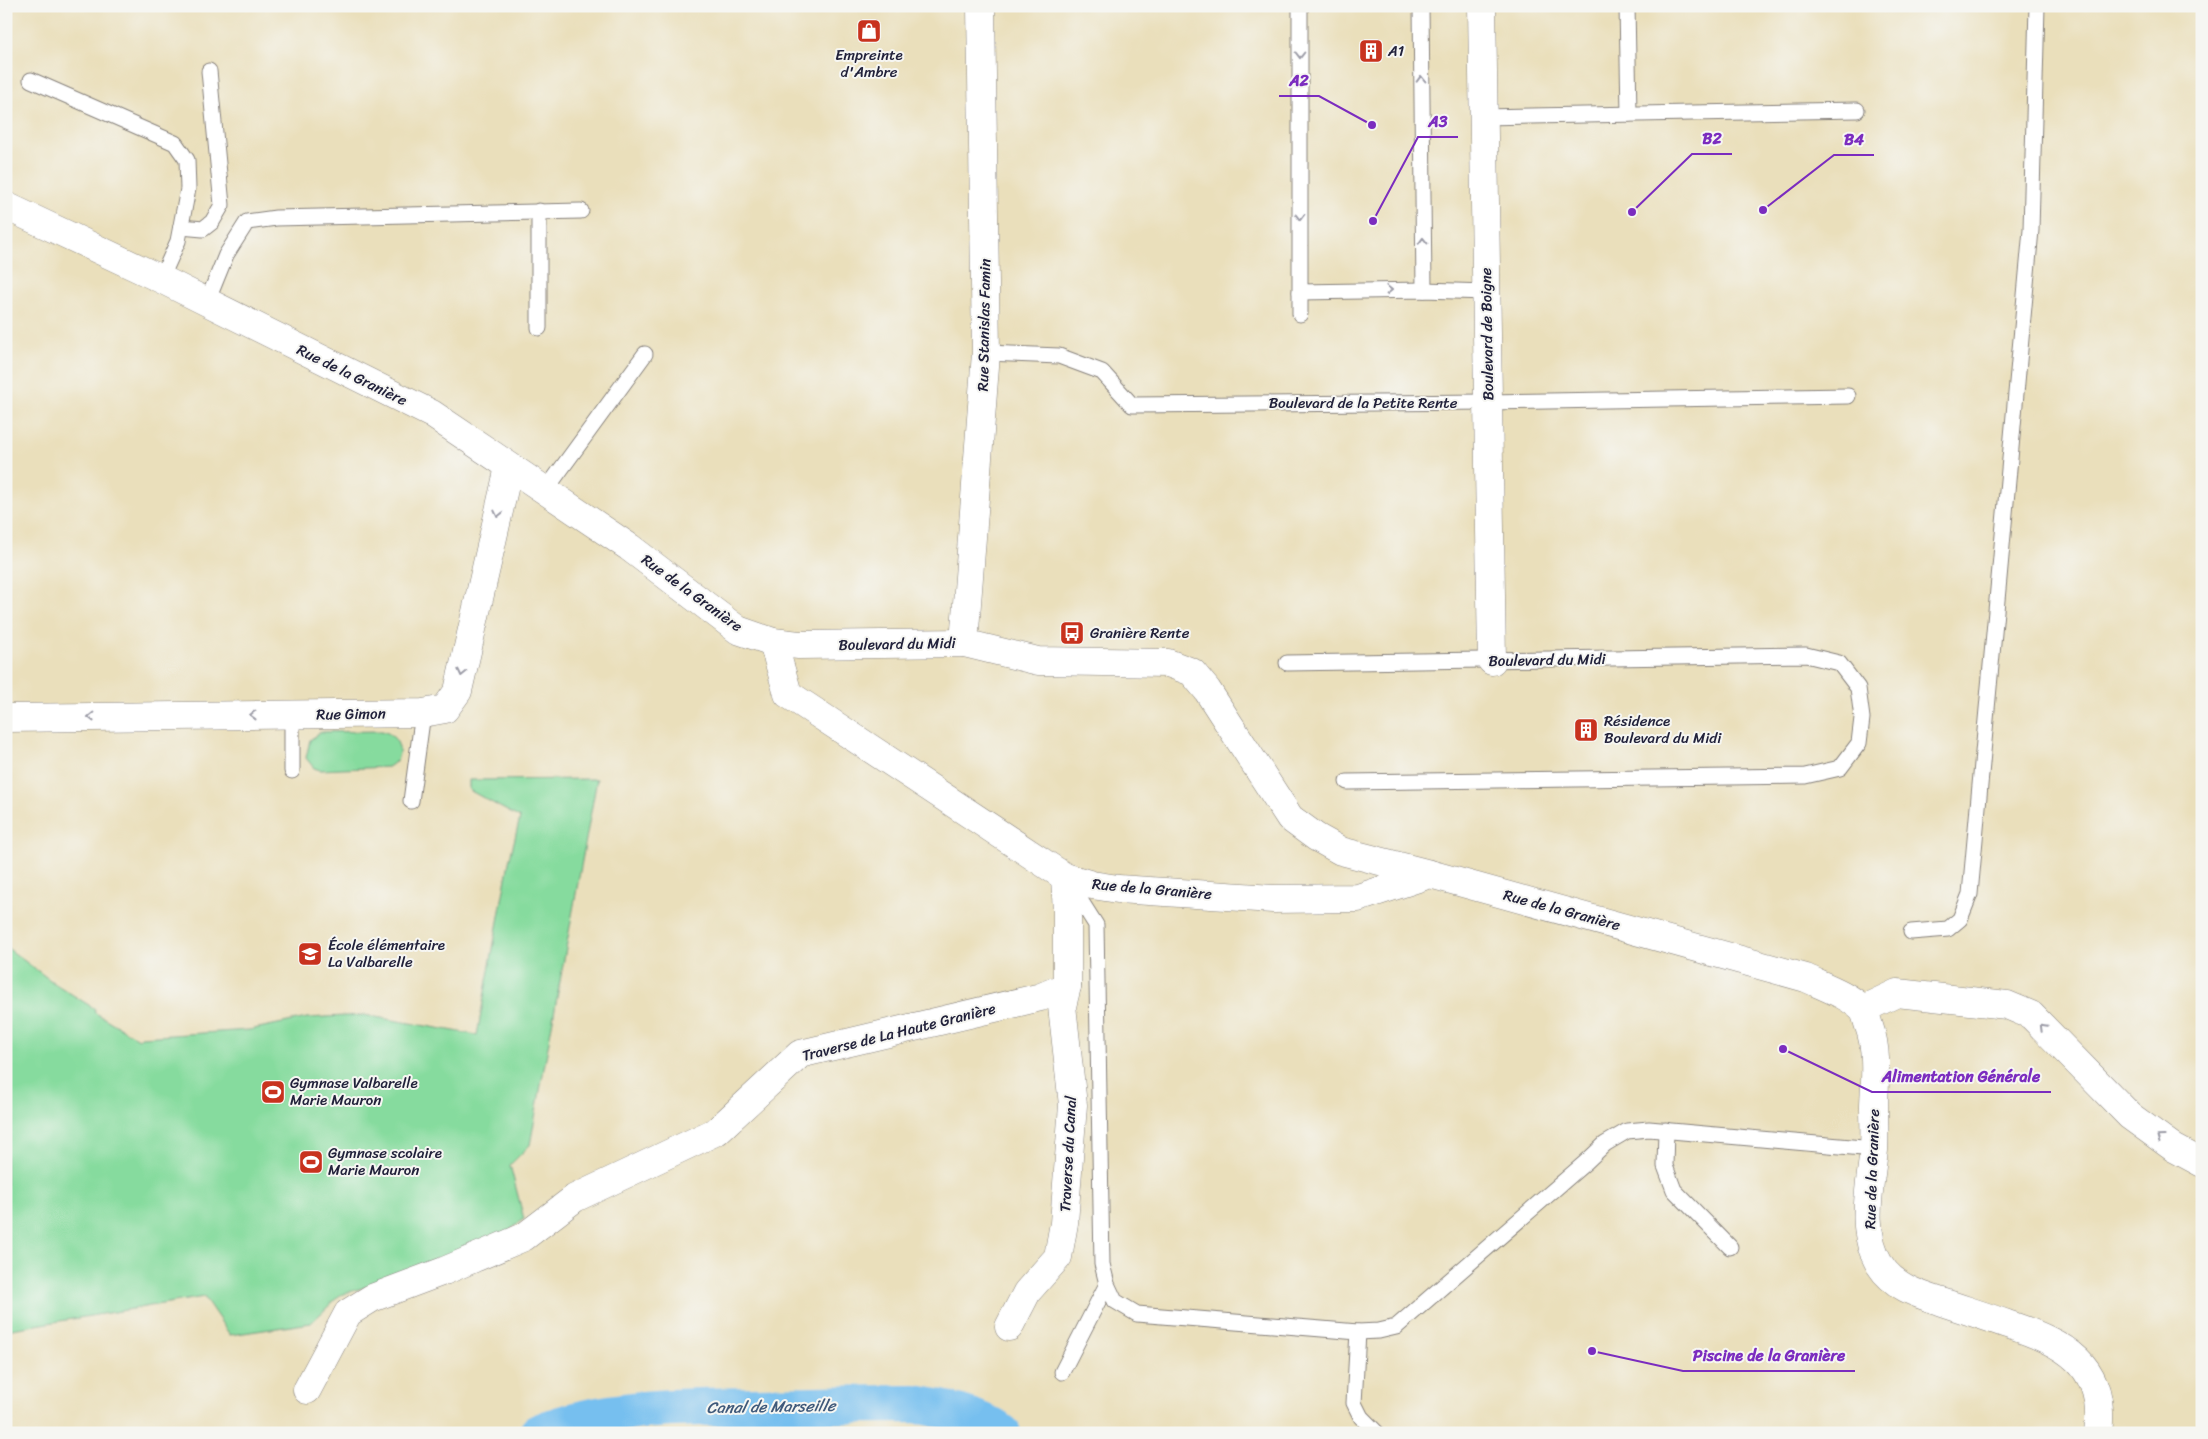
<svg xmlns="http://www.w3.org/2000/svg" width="2208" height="1439" font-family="Sriracha,sans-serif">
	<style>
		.green { fill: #86db9e; stroke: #547e6c }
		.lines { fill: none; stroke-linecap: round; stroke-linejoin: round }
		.canal { stroke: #76bfef; stroke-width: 38 }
		.service-casing { stroke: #86807b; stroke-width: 17 }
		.minor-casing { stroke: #86807b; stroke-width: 29 }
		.service { stroke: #fff; stroke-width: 15 }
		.minor { stroke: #fff; stroke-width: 28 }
		.oneway { stroke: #9c9ca7 }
		.labels { text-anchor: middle; stroke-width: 4; stroke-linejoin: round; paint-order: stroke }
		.poi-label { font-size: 15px; fill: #22223b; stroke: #f6f6f2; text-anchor: start }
		.street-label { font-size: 15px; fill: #22223b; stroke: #f6f6f2 }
		.water-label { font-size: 16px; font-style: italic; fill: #3f597a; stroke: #f6f6f2 }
		.leader { fill: none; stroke: #7b2cbf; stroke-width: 2 }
		.callout-dot { fill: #7b2cbf; stroke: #f6f6f2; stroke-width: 2 }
		.callout-label { font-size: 16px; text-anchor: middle; font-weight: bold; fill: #7b2cbf; stroke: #f6f6f2; stroke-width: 4; stroke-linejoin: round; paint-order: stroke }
	</style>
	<rect width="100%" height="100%" fill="#f6f6f2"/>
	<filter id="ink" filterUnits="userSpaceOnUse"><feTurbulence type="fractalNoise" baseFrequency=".02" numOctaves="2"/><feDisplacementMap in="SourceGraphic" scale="10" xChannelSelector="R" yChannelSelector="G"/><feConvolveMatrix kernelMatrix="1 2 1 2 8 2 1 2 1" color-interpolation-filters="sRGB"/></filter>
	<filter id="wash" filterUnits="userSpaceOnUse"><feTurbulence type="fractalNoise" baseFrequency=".0096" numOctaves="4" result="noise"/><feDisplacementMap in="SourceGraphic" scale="20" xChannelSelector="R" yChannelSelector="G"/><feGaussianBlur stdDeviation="1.12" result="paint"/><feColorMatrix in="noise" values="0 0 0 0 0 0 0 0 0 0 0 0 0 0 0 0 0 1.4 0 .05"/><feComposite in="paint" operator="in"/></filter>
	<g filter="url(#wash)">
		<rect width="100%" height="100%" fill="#eadfbb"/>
		<g class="green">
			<path d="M382 731C400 735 407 758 388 767L320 770 314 768 306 758 310 740 320 732Z"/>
			<path d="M597 779 530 1145 510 1165 524 1219 499 1239 465 1256 340 1295 311 1323 230 1335 204 1297 6 1330V947L54 983 95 1009 94 1012 139 1039 141 1037 249 1030 307 1018 364 1015 477 1035 509 862 520 818 469 790V780Z"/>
		</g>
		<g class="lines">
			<path class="canal" d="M538 1433C604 1406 685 1407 755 1406 808 1405 861 1404 915 1404 944 1409 977 1415 1002 1433"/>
		</g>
	</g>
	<g filter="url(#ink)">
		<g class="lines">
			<defs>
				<g id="service">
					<path d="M1300 6V292L1424 290 1486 292"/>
					<path d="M1421 6 1424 290"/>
					<path d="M1627 6 1629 114"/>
					<path d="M31 80 175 143 187 160 188 189 178 241 161 279"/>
					<path d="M1484 117 1857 110"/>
					<path d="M181 227 203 229 212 222 222 205 209 71"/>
					<path d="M207 302 226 255 247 222 276 218 581 211"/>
					<path d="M1300 314V292"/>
					<path d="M539 328V211"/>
					<path d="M986 353 1059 356 1102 372 1132 405 1488 402 1848 396"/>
					<path d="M545 491 645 354"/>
					<path d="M1287 663 1806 655 1839 663 1858 688 1862 718 1859 743 1840 768 1805 776 1347 782"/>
					<path d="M292 714V771"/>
					<path d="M411 801 423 713"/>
					<path d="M1070 884 1096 925 1102 1264 1107 1284 1115 1301 1137 1314 1358 1332 1379 1331 1396 1327 1586 1162 1605 1144 1627 1131 1649 1129 1874 1149"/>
					<path d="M1911 932 1948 929 1960 919 1970 894 2031 230 2037 6"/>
					<path d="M1666 1130 1665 1166 1674 1190 1730 1247"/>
					<path d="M1358 1332 1354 1403 1361 1417 1377 1433"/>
					<path d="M1062 1372 1107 1284"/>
				</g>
				<g id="minor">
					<path d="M1482 6 1492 661"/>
					<path d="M6 206 161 279 432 414 629 547 738 630 773 642 799 645 964 643 1038 661 1168 663 1192 672 1207 690 1290 818 1316 837 1341 851 1430 874 1806 978C1823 986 1849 995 1862 1009 1866 1013 1867 1021 1869 1026 1878 1051 1875 1079 1874 1105 1874 1120 1875 1135 1874 1150 1870 1188 1859 1230 1880 1265 1893 1286 1917 1294 1939 1301 1962 1309 1985 1316 2007 1324 2064 1343 2107 1364 2098 1433"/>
					<path d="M773 642 788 694 1065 877 1092 885 1118 889 1273 899 1358 898 1430 874"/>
					<path d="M964 643 986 353 981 6"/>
					<path d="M6 718 423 713 445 709 458 691 509 467"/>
					<path d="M1863 1009 1897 993 2007 1005 2031 1015 2130 1116 2174 1148 2202 1163"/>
					<path d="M1009 1327 1027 1292 1058 1257 1064 1223 1073 1105 1062 1006 1067 986V912L1065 877"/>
					<path d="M307 1390 348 1313 372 1298 444 1271 524 1237 575 1198 717 1131 800 1054 1041 997 1067 986"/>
				</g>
			</defs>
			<use href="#service" class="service-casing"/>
			<use href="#minor" class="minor-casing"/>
			<use href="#service" class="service"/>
			<use href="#minor" class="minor"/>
		</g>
		<defs><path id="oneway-chevron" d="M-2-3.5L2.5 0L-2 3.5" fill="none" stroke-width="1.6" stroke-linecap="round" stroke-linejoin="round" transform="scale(1.25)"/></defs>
		<g class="oneway">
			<use href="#oneway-chevron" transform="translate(1300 55) rotate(90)"/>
			<use href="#oneway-chevron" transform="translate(1421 79) rotate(-91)"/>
			<use href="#oneway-chevron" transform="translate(1300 217) rotate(90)"/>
			<use href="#oneway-chevron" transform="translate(1423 241) rotate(-91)"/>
			<use href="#oneway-chevron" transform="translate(1389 290) rotate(-1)"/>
			<use href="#oneway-chevron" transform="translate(498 514) rotate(103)"/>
			<use href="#oneway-chevron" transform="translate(462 673) rotate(103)"/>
			<use href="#oneway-chevron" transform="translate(253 715) rotate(179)"/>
			<use href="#oneway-chevron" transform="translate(91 717) rotate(179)"/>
			<use href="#oneway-chevron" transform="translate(2043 1027) rotate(-135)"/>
			<use href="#oneway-chevron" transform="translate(2160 1138) rotate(-144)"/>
		</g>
	</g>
	<defs>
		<symbol id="shop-square" viewBox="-11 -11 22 22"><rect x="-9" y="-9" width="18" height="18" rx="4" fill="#c8321e" stroke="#f6f6f2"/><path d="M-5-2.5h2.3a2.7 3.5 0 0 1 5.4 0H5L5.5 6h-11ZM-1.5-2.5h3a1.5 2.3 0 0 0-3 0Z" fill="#fff"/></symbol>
		<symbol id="building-square" viewBox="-11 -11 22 22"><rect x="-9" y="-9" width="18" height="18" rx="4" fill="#c8321e" stroke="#f6f6f2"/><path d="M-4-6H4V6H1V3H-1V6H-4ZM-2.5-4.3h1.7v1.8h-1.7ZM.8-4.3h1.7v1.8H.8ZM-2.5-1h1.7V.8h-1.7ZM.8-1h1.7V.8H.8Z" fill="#fff"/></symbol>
		<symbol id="bus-square" viewBox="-11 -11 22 22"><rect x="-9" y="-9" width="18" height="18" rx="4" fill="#c8321e" stroke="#f6f6f2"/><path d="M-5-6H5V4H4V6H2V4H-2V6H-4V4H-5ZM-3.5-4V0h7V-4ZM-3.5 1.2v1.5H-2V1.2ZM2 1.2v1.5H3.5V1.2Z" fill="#fff"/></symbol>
		<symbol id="school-square" viewBox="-11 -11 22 22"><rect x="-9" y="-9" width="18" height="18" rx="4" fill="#c8321e" stroke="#f6f6f2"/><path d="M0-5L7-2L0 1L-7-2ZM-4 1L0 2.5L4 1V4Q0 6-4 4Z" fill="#fff"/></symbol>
		<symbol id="stadium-square" viewBox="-11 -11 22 22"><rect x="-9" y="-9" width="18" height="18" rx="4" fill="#c8321e" stroke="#f6f6f2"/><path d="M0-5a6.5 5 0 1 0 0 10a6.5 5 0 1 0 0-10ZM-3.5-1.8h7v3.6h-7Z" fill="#fff"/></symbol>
	</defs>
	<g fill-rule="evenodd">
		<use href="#shop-square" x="855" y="17" width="28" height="28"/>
		<use href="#building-square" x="1357" y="37" width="28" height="28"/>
		<use href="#bus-square" x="1058" y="619" width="28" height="28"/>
		<use href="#building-square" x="1572" y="716" width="28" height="28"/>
		<use href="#school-square" x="296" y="940" width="28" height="28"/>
		<use href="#stadium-square" x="259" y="1078" width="28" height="28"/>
		<use href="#stadium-square" x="297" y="1148" width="28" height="28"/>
	</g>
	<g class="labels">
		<g class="poi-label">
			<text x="1388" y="56">A1</text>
			<text x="869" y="60" text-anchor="middle">Empreinte<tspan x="869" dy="17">d'Ambre</tspan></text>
			<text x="1090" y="638">Granière Rente</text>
			<text x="1604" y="726">Résidence<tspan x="1604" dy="17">Boulevard du Midi</tspan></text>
			<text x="328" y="950">École élémentaire<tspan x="328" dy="17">La Valbarelle</tspan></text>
			<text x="290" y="1088">Gymnase Valbarelle<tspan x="290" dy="17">Marie Mauron</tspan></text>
			<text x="328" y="1158">Gymnase scolaire<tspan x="328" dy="17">Marie Mauron</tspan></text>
		</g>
		<g class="street-label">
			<text transform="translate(984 325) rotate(-89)" y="5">Rue Stanislas Famin</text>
			<text transform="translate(1487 334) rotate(-91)" y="5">Boulevard de Boigne</text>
			<text transform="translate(352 375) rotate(26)" y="5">Rue de la Granière</text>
			<text x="1363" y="408">Boulevard de la Petite Rente</text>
			<text transform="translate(692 593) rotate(36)" y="5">Rue de la Granière</text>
			<text transform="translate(897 644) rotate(-1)" y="5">Boulevard du Midi</text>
			<text transform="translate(1547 660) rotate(-1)" y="5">Boulevard du Midi</text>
			<text transform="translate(351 714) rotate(-1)" y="5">Rue Gimon</text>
			<text transform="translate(1152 889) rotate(5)" y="5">Rue de la Granière</text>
			<text transform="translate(1562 910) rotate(15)" y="5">Rue de la Granière</text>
			<text transform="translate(899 1032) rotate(-14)" y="5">Traverse de La Haute Granière</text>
			<text transform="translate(1068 1154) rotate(-87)" y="5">Traverse du Canal</text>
			<text transform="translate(1872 1169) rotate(-88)" y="5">Rue de la Granière</text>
		</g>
		<g class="water-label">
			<text transform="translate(771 1406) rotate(-1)" y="6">Canal de Marseille</text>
		</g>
	</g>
	<path class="leader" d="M1372 125L1319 96H1279M1373 221L1418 137H1458M1632 212L1692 154H1732M1763 210L1834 155H1874M1783 1049L1872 1092H2051M1592 1351L1683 1371H1855"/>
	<g class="callout-dot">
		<circle cx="1372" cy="125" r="5"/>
		<circle cx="1373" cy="221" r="5"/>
		<circle cx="1632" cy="212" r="5"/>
		<circle cx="1763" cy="210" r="5"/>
		<circle cx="1783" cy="1049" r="5"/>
		<circle cx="1592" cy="1351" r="5"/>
	</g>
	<g class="callout-label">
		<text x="1299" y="86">A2</text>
		<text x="1438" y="127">A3</text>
		<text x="1712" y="144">B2</text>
		<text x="1854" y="145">B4</text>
		<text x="1961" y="1082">Alimentation Générale</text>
		<text x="1769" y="1361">Piscine de la Granière</text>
	</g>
	<rect width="2208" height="1439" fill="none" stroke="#f6f6f2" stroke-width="25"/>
</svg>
